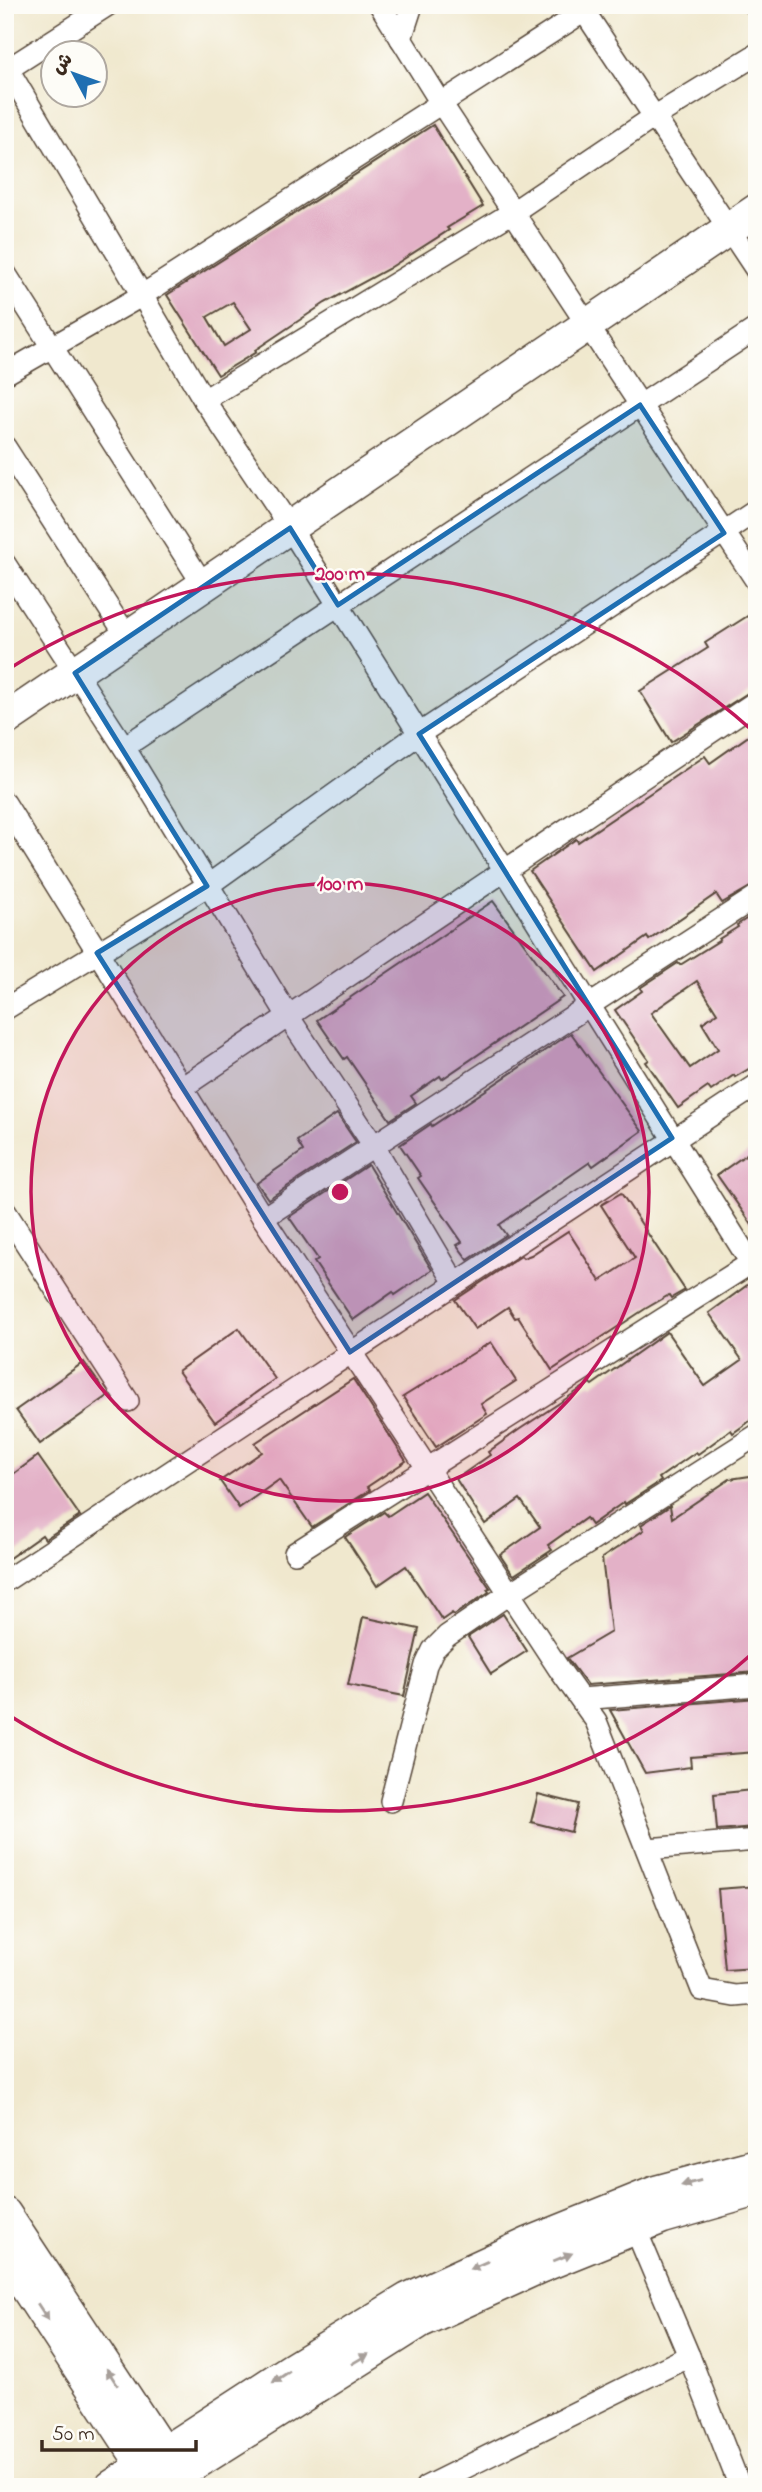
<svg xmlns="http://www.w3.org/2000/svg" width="762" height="2492" font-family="'Indie Flower','Playpen Sans Arabic',sans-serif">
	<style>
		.building { fill: #e3b1c7; fill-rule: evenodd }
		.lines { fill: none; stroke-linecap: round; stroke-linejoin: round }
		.street-casing { stroke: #564638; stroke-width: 24 }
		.secondary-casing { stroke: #564638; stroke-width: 35 }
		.street { stroke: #fff; stroke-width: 21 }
		.secondary { stroke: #fff; stroke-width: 32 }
		.oneway { fill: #a79f9a }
		.marked { fill: #1f6fb2; fill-opacity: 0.2; stroke: #1f6fb2; stroke-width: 5; stroke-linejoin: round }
		.ring { fill: none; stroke: #c2185b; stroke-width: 3.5 }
		.centre { fill: #c2185b; stroke: #fdfcf7; stroke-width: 3.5 }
		.ring-label { font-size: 21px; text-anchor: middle; font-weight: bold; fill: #c2185b; stroke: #fdfcf7; stroke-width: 5; stroke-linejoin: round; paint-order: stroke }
	</style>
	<rect width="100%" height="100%" fill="#fdfcf7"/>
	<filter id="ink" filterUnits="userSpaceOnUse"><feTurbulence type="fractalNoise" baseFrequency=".0143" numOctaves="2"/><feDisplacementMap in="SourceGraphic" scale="14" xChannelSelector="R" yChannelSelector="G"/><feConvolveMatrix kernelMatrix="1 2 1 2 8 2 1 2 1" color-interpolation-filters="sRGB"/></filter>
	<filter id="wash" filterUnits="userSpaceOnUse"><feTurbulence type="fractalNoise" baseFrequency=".00686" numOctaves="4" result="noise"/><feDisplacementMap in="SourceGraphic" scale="28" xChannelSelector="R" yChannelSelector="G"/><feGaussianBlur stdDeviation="1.57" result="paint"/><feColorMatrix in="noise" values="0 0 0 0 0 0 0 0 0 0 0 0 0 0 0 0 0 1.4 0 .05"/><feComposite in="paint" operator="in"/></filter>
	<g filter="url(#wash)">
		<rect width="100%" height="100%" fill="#f0e8ce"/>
		<g id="blocks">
			<g class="building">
				<path d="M433 125 483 206 447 228 449 230 388 269 325 303 255 350 256 352 218 375 167 295ZM233 302 251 329 224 346 207 317Z"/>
				<path d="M757 610V687L671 742 640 691 708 648 705 643Z"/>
				<path d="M757 730V883L722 903 716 894 649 940 647 937 597 972 530 871 576 839 578 842 705 756 710 763Z"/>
				<path d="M493 901 563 997 442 1079 440 1076 411 1096 416 1103 390 1120 347 1057 344 1059 317 1020Z"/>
				<path d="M757 912V1064L735 1077 734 1075 711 1091 708 1087 678 1108 646 1062 649 1060 615 1010 642 991 640 988 678 963 680 965 720 940 719 939 738 927 737 925ZM697 981 717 1013 702 1023 718 1049 690 1068 651 1013Z"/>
				<path d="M571 1033 642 1131 593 1166 590 1162 499 1225 506 1235 468 1260 457 1245 462 1242 418 1178 421 1176 400 1145 431 1124 432 1126Z"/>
				<path d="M337 1114 356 1142 268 1199 257 1183 303 1151 297 1141Z"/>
				<path d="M751 1151 757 1160V1232L717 1175Z"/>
				<path d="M368 1165 432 1270 395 1295 393 1292 353 1320 314 1262 318 1259 289 1217Z"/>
				<path d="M621 1193 685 1290 671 1298 669 1295 645 1309 552 1370 518 1317 515 1318 508 1307 475 1329 455 1300 521 1256 523 1258 531 1255 568 1231 600 1281 635 1258 601 1205Z"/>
				<path d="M757 1278V1416L733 1433 731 1430 698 1454 696 1452 659 1478 661 1481 625 1504 624 1502 591 1525 586 1518 548 1545 552 1550 514 1575 512 1573 500 1555 540 1527 520 1499 485 1524 456 1479 490 1455 488 1452 520 1429 590 1383 592 1385 667 1332 705 1386 742 1360 709 1313Z"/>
				<path d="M239 1328 275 1379 215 1422 178 1371Z"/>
				<path d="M491 1342 516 1381 481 1404 487 1414 436 1447 403 1397Z"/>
				<path d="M84 1362 108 1396 40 1444 16 1410Z"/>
				<path d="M353 1379 406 1461 367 1487 370 1490 312 1527 279 1480 239 1508 220 1481 262 1452 255 1443Z"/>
				<path d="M38 1456 80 1516 45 1539 42 1535 5 1561V1480Z"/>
				<path d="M757 1475V1672L587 1685 567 1658 611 1632 602 1558 644 1530 641 1525 670 1506 672 1518 730 1479Z"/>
				<path d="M424 1492 490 1588 487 1589 489 1592 454 1615 452 1613 442 1620 406 1566 377 1586 345 1537 384 1512 388 1516Z"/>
				<path d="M503 1614 527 1651 491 1674 468 1637Z"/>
				<path d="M363 1617 419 1629 404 1696 348 1685Z"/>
				<path d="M757 1698V1752L690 1757 691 1767 645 1773 610 1710Z"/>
				<path d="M752 1790 755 1827 717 1830 714 1794Z"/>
				<path d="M538 1794 578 1804 571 1832 531 1822Z"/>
				<path d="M757 1886V1968L725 1970 718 1889Z"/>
			</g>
		</g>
	</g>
	<g filter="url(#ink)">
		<use href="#blocks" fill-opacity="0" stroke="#564638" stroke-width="2"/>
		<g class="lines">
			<defs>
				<g id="street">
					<path d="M380 5 441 103 757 582"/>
					<path d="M755 5 757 7"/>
					<path d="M584 11 757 271"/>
					<path d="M401 39 412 5"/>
					<path d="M5 64 204 400 290 528 751 1263 295 1553"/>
					<path d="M5 71 108 5"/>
					<path d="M5 273 204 586"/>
					<path d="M5 374 141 296 594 5"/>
					<path d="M204 400 513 212 654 117 757 54"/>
					<path d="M5 447 128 638"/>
					<path d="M5 564 124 747 288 1016 374 1146 455 1283"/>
					<path d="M124 747 757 328"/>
					<path d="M5 803 263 1218 559 1669 596 1721 702 1990 735 1996 757 1994"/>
					<path d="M5 1009 207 886 419 734 757 510"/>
					<path d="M183 1087 757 701"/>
					<path d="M5 1211 128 1401"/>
					<path d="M263 1218 757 896"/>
					<path d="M5 1581 757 1085"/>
					<path d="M581 1699 757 1685"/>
					<path d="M391 1801 426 1665 433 1650 447 1636 510 1593 757 1435"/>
					<path d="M647 1849 757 1840"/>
					<path d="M635 2228 689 2356 740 2487"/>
					<path d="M426 2487 689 2356"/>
				</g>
				<g id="secondary">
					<path d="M5 720 757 210"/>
					<path d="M5 2214 174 2470"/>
					<path d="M5 2255 154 2482"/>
					<path d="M111 2487 291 2370 408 2299 530 2243 656 2192 757 2165"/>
					<path d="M158 2487 421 2321 537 2268 663 2217 757 2190"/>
				</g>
			</defs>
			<use href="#street" class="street-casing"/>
			<use href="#secondary" class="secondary-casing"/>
			<use href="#street" class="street"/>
			<use href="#secondary" class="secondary"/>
		</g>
		<defs><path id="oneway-solid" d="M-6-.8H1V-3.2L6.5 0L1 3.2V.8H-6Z" transform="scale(1.75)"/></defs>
		<g class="oneway">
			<use href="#oneway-solid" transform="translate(691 2183) rotate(165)"/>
			<use href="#oneway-solid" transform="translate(563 2257) rotate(-22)"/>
			<use href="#oneway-solid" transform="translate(479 2265) rotate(157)"/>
			<use href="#oneway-solid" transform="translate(43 2312) rotate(57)"/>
			<use href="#oneway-solid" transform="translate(360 2359) rotate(-31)"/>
			<use href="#oneway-solid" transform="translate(112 2377) rotate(-123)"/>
			<use href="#oneway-solid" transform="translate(281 2377) rotate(147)"/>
		</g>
	</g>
	<path class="marked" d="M640 405 724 533 419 734 672 1138 350 1352 97 953 207 886 75 673 290 528 338 605Z"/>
	<circle cx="340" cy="1192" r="309" fill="#c2185b" fill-opacity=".12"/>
	<g class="ring">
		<circle cx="340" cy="1192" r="309"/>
		<path d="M754 1652A619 619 0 0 1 7 1714M7 670A619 619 0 0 1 754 732"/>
	</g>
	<circle cx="340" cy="1192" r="10" class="centre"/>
	<g class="ring-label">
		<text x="340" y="580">200 m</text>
		<text x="340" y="890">100 m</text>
	</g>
	<rect width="762" height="2492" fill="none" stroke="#fdfcf7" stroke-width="28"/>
	<g transform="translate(74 74) rotate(311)"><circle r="33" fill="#fdfcf7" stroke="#afa8a0" stroke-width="2"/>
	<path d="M0-5L12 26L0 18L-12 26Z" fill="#1f6fb2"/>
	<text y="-10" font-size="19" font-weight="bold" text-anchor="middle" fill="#3b2a1e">ش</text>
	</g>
	<path d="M42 2440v10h154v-10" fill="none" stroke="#3b2a1e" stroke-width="3.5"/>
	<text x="52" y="2440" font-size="21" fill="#3b2a1e" stroke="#fdfcf7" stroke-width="5" paint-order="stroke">50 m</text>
</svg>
